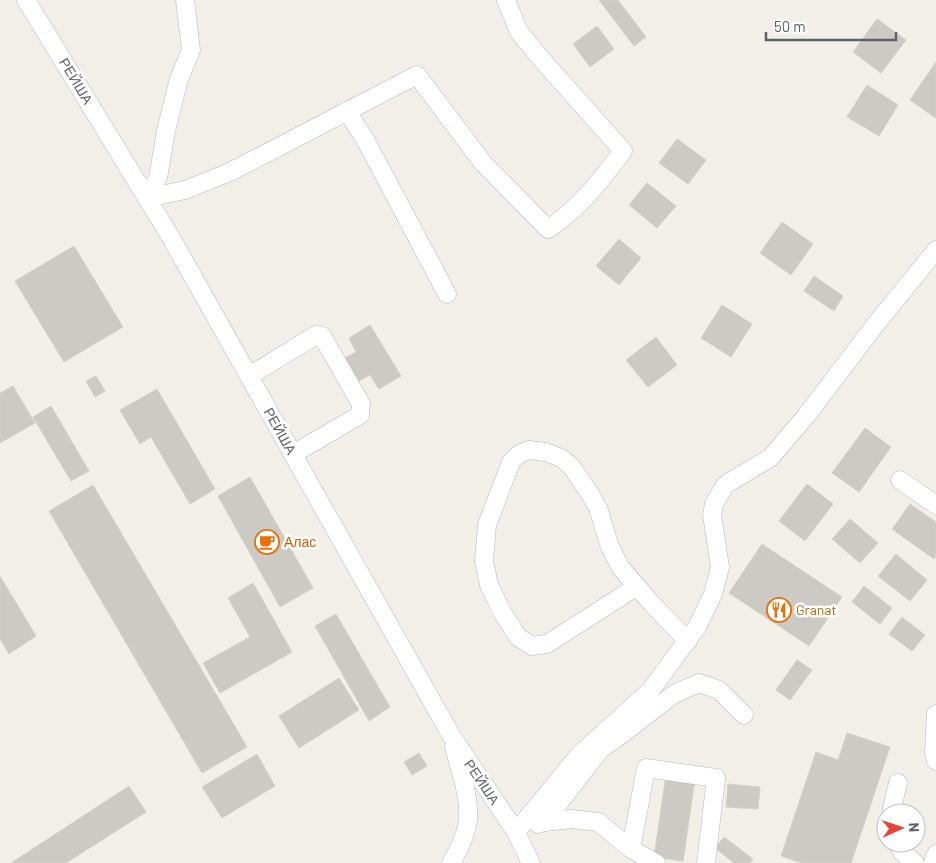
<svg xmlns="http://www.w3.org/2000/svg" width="936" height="863" font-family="Barlow,sans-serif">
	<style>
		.building { fill: #cccac5; stroke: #d6d1c6 }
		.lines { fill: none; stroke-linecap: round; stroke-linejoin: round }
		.minor-casing { stroke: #b5b8bc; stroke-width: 19 }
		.minor { stroke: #fff; stroke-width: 18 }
		.labels { text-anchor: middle; stroke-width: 5; stroke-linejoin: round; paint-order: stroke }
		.street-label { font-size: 14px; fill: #5f6368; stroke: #fff }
		.food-label { font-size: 14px; fill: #c56008; stroke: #fff; text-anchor: start }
	</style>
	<rect width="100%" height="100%" fill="#f1efe8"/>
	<g class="building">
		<path d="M599 0H618L646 37 634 46Z"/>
		<path d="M877 19 906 40 881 73 853 52Z"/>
		<path d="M597 26 614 49 590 67 573 44Z"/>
		<path d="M936 62V118L910 100Z"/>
		<path d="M867 85 898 105 879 136 847 117Z"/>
		<path d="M677 139 706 160 688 184 659 163Z"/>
		<path d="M647 183 676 206 657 228 629 205Z"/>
		<path d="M782 222 813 244 791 275 760 253Z"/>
		<path d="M619 239 641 258 619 285 596 266Z"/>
		<path d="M74 246 123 327 64 362 15 281Z"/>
		<path d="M814 276 843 296 834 311 804 291Z"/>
		<path d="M722 305 752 324 731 357 701 338Z"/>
		<path d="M370 325 401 376 379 389 370 375 359 381 345 358 356 352 349 338Z"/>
		<path d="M656 337 677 365 648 387 626 360Z"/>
		<path d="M96 376 105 391 95 397 86 381Z"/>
		<path d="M13 386 35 423 0 443V393Z"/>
		<path d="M157 389 215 489 190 504 151 437 140 444 120 410Z"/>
		<path d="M51 406 89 471 71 481 33 417Z"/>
		<path d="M865 428 891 447 859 492 832 473Z"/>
		<path d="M250 477 313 588 280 607 218 496Z"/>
		<path d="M807 484 833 504 805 541 779 521Z"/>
		<path d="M93 485 247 747 202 773 49 511Z"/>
		<path d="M910 504 936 522V556L934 559 892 529Z"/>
		<path d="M850 519 878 543 860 563 832 539Z"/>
		<path d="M762 544 842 597 809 646 729 593Z"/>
		<path d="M896 554 927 580 910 601 878 576Z"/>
		<path d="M0 576 36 636 9 654 0 639Z"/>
		<path d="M253 583 292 652 220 693 203 663 250 637 228 598Z"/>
		<path d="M864 586 892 608 880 624 852 602Z"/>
		<path d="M336 614 390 707 369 721 315 626Z"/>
		<path d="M902 617 925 635 912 651 889 634Z"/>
		<path d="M797 660 812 670 790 700 776 690Z"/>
		<path d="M339 678 359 710 299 748 279 716Z"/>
		<path d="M847 733 890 747 851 863H802L781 856 816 752 838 760Z"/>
		<path d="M419 753 427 766 412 775 404 762Z"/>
		<path d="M257 754 275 786 222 818 202 787Z"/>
		<path d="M666 775 695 779 683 861 654 857Z"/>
		<path d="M728 784 760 787 758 809 726 807Z"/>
		<path d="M129 786 146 812 66 863H11Z"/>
		<path d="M724 837 753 859 750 863H734L715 848Z"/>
	</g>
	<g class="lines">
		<defs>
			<g id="minor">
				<path d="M26 0 170 236 451 735 516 832 531 863"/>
				<path d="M347 111 367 143 447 294"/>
				<path d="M147 198 185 190 230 172 417 75 483 163 548 229C579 209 601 180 623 151L543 61 519 32 506 0"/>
				<path d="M147 198 158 178 166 131 179 79 191 50 185 0"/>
				<path d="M249 376 316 335 322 336 361 404 360 415 293 454"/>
				<path d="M900 480 936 505"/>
				<path d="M636 587 547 644 532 646 518 637 502 612 489 585 484 561 487 525 511 462 519 454 529 450 546 452 561 458 571 466 590 494 598 508 610 547 621 568 652 604 688 641"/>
				<path d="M936 714 934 752 936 761"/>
				<path d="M891 813 898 783"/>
				<path d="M544 822 601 749 621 735 674 694 699 683 719 690 744 715"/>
				<path d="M538 824 544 822 572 819 598 822 631 849 656 863"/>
				<path d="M516 832 579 755 650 691 697 627 713 594 720 567 712 515 714 504 725 485 770 458 806 416 876 324 936 250"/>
				<path d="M897 843 902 852 915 863"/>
				<path d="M631 849 646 768 716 778 706 863"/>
				<path d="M451 863C459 850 466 835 468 820 470 796 460 770 454 747"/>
				<path d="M933 863 936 854"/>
			</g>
		</defs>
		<use href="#minor" class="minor-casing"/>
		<use href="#minor" class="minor"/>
	</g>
	<defs>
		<symbol id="cafe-ring" viewBox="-11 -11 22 22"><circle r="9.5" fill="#fff" stroke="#e8710a" stroke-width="1.5"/><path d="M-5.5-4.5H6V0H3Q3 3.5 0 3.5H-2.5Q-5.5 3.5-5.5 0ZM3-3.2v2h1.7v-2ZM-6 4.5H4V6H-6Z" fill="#e8710a"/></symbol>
		<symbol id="restaurant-ring" viewBox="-11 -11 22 22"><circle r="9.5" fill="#fff" stroke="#e8710a" stroke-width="1.5"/><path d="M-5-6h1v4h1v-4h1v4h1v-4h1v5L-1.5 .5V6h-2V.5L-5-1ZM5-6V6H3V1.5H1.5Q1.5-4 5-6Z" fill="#e8710a"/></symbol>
	</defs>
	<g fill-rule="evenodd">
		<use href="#cafe-ring" x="253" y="528" width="28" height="28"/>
		<use href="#restaurant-ring" x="765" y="596" width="28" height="28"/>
	</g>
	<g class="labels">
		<g class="street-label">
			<text transform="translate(76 81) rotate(59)" y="5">РЕЙША</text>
			<text transform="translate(280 431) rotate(61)" y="5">РЕЙША</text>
			<text transform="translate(482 782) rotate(56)" y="5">РЕЙША</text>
		</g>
		<g class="food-label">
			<text x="284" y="547">Алас</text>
			<text x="796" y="615">Granat</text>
		</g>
	</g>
	<g transform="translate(901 828) rotate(87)"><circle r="24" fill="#ffffff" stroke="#bfc1c3"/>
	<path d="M0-4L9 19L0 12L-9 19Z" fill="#ea4335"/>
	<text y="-8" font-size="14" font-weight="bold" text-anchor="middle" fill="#5f6368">N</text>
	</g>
	<path d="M766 32v8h130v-8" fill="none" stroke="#5f6368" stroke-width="2.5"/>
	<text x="774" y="32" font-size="15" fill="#5f6368" stroke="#ffffff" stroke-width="4" paint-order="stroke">50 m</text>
</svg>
